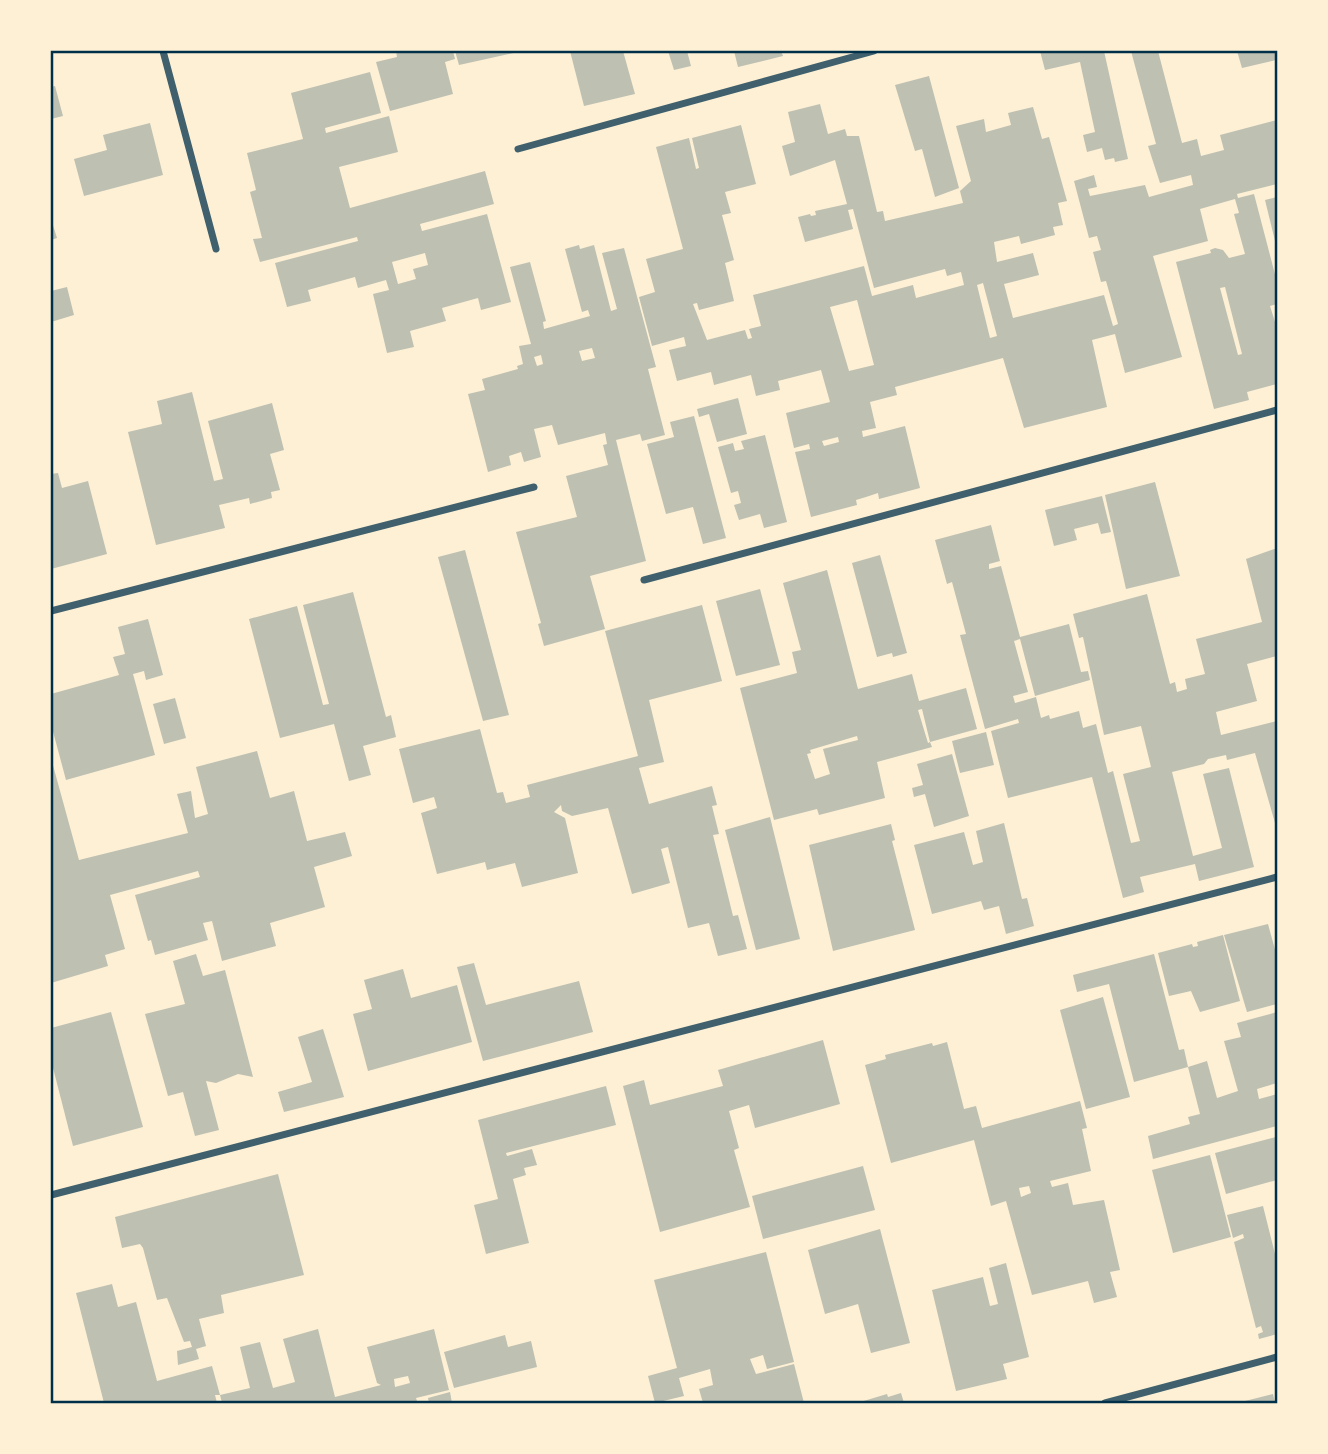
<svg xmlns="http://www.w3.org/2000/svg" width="1328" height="1454" font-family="Lora,serif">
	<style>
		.building { fill: #bec0b2; fill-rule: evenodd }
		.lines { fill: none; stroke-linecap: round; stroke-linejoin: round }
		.minor { stroke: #3f606c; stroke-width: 7 }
		.neatline { fill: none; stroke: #003049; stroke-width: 2.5 }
	</style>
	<rect width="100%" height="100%" fill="#fdf0d5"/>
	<g class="building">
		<path d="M396 51H453L455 59 445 62 453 94 390 111 376 62 397 57Z"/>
		<path d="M455 51H518V52L459 65Z"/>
		<path d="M570 51H623L635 94 584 106Z"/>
		<path d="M668 51H687L691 66 674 70Z"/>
		<path d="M734 51H781L783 56 738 67Z"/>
		<path d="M1040 51H1104L1128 159 1115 162 1114 158 1105 160 1102 148 1087 152 1083 135 1095 132 1080 62 1045 70Z"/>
		<path d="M1131 51H1158L1182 143 1197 139 1201 156 1224 150 1220 135 1277 120V184L1237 194 1238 198 1254 194 1277 282V304L1270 306 1275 322 1277 321V384L1247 392 1249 400 1214 409 1176 262 1211 253 1210 250 1215 248 1223 250 1229 258 1245 254 1234 214 1239 213 1235 199 1200 209 1208 241 1153 256 1182 357 1125 373 1115 334 1092 340 1107 407 1024 428 1003 358 895 387 897 395 870 402 876 428 862 431 863 437 905 426 920 488 879 499 878 493 866 497 856 500 857 505 811 517 795 452 810 449 809 444 794 448 786 413 830 402 821 370 778 381 780 390 756 396 751 375 714 385 711 372 677 381 669 350 686 346 684 337 652 346 639 297 655 292 646 259 683 249 656 147 689 138 696 169 699 168 692 138 741 125 756 184 725 192 731 213 722 215 734 260 725 263 734 301 699 310 697 303 693 304 707 340 745 330 748 339 752 338 749 329 761 326 753 295 864 266 872 296 913 285 916 298 964 285 961 272 947 276 945 269 874 288 853 209 848 210 853 229 805 242 798 217 810 214 811 216 816 215 815 211 847 204 835 160 790 176 782 146 795 142 788 112 820 104 828 134 845 129 847 136H859L877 212 883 211 885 221 963 203 960 191 971 181 956 126 984 119 986 132 1011 125 1008 113 1033 107 1042 139 1049 137 1067 201 1058 203 1063 225 1053 227 1055 235 1021 244 1019 236 994 242 997 262 1033 253 1039 275 1004 284 1013 318 1104 295 1113 326 1118 324 1110 295 1106 281 1101 282 1093 252 1101 250 1097 236 1089 238 1074 181 1094 175 1097 187 1088 189 1090 196 1145 185 1149 197 1193 185 1191 175 1160 183 1148 146 1156 144ZM983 283 997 336 990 338 977 285ZM1225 287 1242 354 1238 355 1220 288ZM857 300 874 365 849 371 830 307ZM838 437 839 442 824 446 822 441Z"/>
		<path d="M1237 51H1277L1276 60 1242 68Z"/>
		<path d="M370 72 381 113 325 128 326 133 389 116 398 152 339 167 350 208 485 171 494 204 420 224 422 231 487 214 511 302 481 310 478 298 442 308 446 321 410 331 414 347 387 353 373 294 389 290 386 280 358 288 355 277 308 290 311 301 287 307 275 263 358 241 357 237 260 262 253 239 262 238 250 192 256 190 247 153 303 139 291 93ZM425 253 428 265 413 269 416 279 398 284 392 262Z"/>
		<path d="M929 76 959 188 935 197 922 149 915 151 895 85Z"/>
		<path d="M55 86 63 116 51 119V87Z"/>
		<path d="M150 123 163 175 84 196 74 159 107 150 103 135Z"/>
		<path d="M1277 197V244L1276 245 1265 200Z"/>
		<path d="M51 219 57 238 51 240Z"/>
		<path d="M579 245 580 249 594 245 611 311 617 309 602 253 624 248 656 367 648 369 665 435 642 441 640 434 616 440 646 561 590 576 605 629 544 646 538 624 541 623 516 532 577 517 566 476 608 465 603 445 607 444 605 433 558 445 552 425 534 429 541 457 524 462 521 452 509 456 511 465 488 472 468 394 485 390 482 379 518 369 517 366 523 364 519 346 531 344 510 267 530 262 546 321 543 322 544 329 590 316 588 310 582 312 565 249ZM592 348 595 358 582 361 579 351ZM541 355 543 364 537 366 534 357Z"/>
		<path d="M67 287 74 315 51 322V291Z"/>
		<path d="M192 392 214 481 223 479 208 421 272 403 284 450 270 454 280 490 271 492 272 498 250 504 249 498 219 505 225 528 156 545 128 432 162 424 157 401Z"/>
		<path d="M738 398 747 434 717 442 709 414 699 417 697 409Z"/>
		<path d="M694 416 726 538 703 544 693 507 666 514 647 444 674 437 670 422Z"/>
		<path d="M765 435 787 522 764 528 760 514 739 520 734 505 741 503 738 491 731 493 718 447 733 443 735 451 744 449 741 441Z"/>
		<path d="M58 473 62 488 88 481 107 554 51 569V474Z"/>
		<path d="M1155 482 1180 576 1126 589 1105 495Z"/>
		<path d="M1102 496 1111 532 1101 534 1098 523 1074 529 1077 540 1054 546 1045 510Z"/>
		<path d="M991 525 1000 561 989 564V569L1001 566 1020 637 1069 624 1081 672 1088 671 1090 680 1035 696 1020 639 1014 641 1028 692 1013 696 1015 703 1036 697 1041 718 1049 715 1050 719 1079 711 1083 728 1096 724 1108 773 1113 771 1131 843 1140 841 1123 774 1151 767 1141 726 1104 735 1083 637 1079 638 1073 614 1147 594 1170 684 1175 682 1177 692 1187 689 1185 679 1205 674 1196 639 1262 622 1246 559 1277 548V656L1247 664 1257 701 1216 712 1221 735 1277 721V830L1255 753 1227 760 1226 755 1208 759 1204 764 1172 772 1193 856 1222 848 1203 774 1229 768 1254 867 1199 881 1195 864 1140 877 1144 892 1123 898 1092 777 1008 798 991 731 1019 723 1018 719 985 729 960 635 966 634 952 582 947 584 935 540Z"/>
		<path d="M465 550 509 715 483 721 438 557Z"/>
		<path d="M880 555 907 653 893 657 892 653 877 657 852 563Z"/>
		<path d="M827 570 858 689 912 674 919 701 966 688 977 729 930 742 922 709 918 710 928 743 930 742 932 747 877 762 885 798 819 815 817 809 774 820 740 688 797 673 792 652 801 650 783 583ZM857 736 858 740 823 749 830 774 815 779 807 754 811 753 810 750Z"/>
		<path d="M760 589 780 665 736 676 716 601Z"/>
		<path d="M353 592 386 717 391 715 396 737 363 746 371 775 349 781 334 724 280 738 249 619 297 606 323 705 329 704 303 605Z"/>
		<path d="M702 605 722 681 649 700 664 762 639 768 649 804 712 786 717 805 712 806 719 834 713 835 733 916 738 915 747 949 718 956 709 923 688 928 668 847 661 849 670 883 632 894 608 808 572 816 562 811 561 805 554 812 565 818 578 873 522 887 515 863 487 870 485 862 437 874 421 813 437 808 434 797 413 803 399 749 480 729 497 793 503 792 506 803 530 797 527 785 638 756 605 631Z"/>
		<path d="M148 619 163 675 146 680 144 671 133 674 155 755 66 780 51 724V694L119 675 113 657 125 654 118 627Z"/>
		<path d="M175 698 186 738 164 744 153 704Z"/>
		<path d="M986 732 994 765 960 773 952 741Z"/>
		<path d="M257 751 270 798 294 791 307 841 345 832 352 856 314 867 325 907 270 923 276 946 222 961 212 921 203 923 208 940 155 955 151 940 148 941 135 895 200 877 198 871 110 895 125 949 105 955 108 966 51 983V758L79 860 188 833 177 794 191 791 195 818 208 814 196 767Z"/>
		<path d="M952 754 969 816 934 827 925 794 914 797 912 788 923 785 917 764Z"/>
		<path d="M770 817 800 939 756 950 725 830Z"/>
		<path d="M1004 823 1022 899 1027 898 1034 926 1006 934 999 906 984 910 981 901 932 914 914 845 964 832 973 865 983 862 976 831Z"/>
		<path d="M891 824 895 840 892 841 915 930 833 951 809 845Z"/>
		<path d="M1268 924 1277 957V1004L1247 1012 1224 935Z"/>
		<path d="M1223 935 1240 1001 1200 1012 1191 991 1169 996 1158 953 1192 944 1193 947 1198 946 1197 942Z"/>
		<path d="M196 954 203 976 225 970 253 1077 238 1074 216 1083 206 1081 219 1130 195 1136 183 1092 168 1096 145 1014 185 1004 173 961Z"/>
		<path d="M1154 954 1179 1050 1184 1049 1188 1067 1207 1061 1217 1098 1238 1091 1224 1041 1241 1037 1237 1023 1277 1012V1083L1257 1089 1259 1099 1277 1094V1126L1153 1159 1148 1136 1190 1124 1188 1117 1200 1114 1188 1067 1134 1082 1109 984 1077 992 1073 975Z"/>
		<path d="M474 963 486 1005 579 981 593 1032 483 1061 457 967Z"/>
		<path d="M403 969 411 998 457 985 472 1042 368 1071 353 1014 372 1009 364 980Z"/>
		<path d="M1103 997 1130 1097 1086 1109 1060 1010Z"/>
		<path d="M111 1012 143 1127 73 1146 51 1060V1028Z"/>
		<path d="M323 1029 344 1097 284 1112 278 1092 312 1082 298 1037Z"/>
		<path d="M823 1040 840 1104 755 1128 749 1105 729 1111 739 1148 734 1150 750 1207 660 1232 623 1086 644 1080 650 1105 723 1086 718 1070Z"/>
		<path d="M947 1042 964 1109 976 1106 982 1128 1080 1101 1087 1128 1082 1129 1091 1171 1050 1181 1052 1187 1068 1183 1073 1205 1104 1200 1120 1270 1110 1272 1117 1297 1094 1303 1088 1281 1032 1295 1006 1201 991 1206 974 1140 891 1163 865 1065 886 1059 885 1055 932 1043 933 1046ZM1029 1186 1031 1193 1021 1197 1019 1188Z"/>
		<path d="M606 1086 616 1125 506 1153 507 1156 532 1149 537 1165 524 1168 526 1175 513 1179 529 1243 486 1254 474 1205 498 1199 478 1120Z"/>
		<path d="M1276 1137 1277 1180 1226 1194 1215 1153Z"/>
		<path d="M1210 1155 1231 1237 1173 1253 1152 1170Z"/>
		<path d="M863 1166 875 1210 763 1239 752 1196Z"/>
		<path d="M278 1174 304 1275 221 1295 224 1313 199 1319 206 1346 196 1349 199 1359 178 1365 177 1351 192 1347 190 1341 184 1342 167 1298 157 1300 143 1248 140 1244 122 1248 115 1217Z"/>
		<path d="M1263 1206 1277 1262V1334L1259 1339 1258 1334 1263 1332 1261 1326 1256 1328 1234 1242 1244 1238 1243 1234 1233 1238 1227 1215Z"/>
		<path d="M880 1229 910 1343 871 1353 858 1304 825 1314 808 1250Z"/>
		<path d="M766 1252 794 1362 767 1369 763 1355 750 1359 756 1374 794 1364 804 1403H703L699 1389 713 1385 710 1369 679 1378 684 1396 655 1403 648 1376 677 1368 654 1280Z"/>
		<path d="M1006 1263 1029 1357 1003 1364 1007 1379 956 1391 932 1290 983 1277 990 1306 998 1304 989 1268Z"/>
		<path d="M112 1284 118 1307 136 1302 157 1381 212 1366 220 1395H215L217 1403H104L76 1293Z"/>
		<path d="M318 1329 335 1397 381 1385 377 1383 367 1347 434 1329 449 1390 416 1398 417 1401 409 1403H222L220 1395 250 1388 240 1347 260 1342 273 1388 295 1382 283 1339ZM408 1376 410 1383 395 1387 394 1379Z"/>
		<path d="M505 1335 508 1347 531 1341 537 1367 454 1388 444 1352Z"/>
		<path d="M450 1392 452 1403H429L428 1398Z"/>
		<path d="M901 1393 904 1403H857L887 1394 888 1397Z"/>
		<path d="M1273 1394 1275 1403H1242L1241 1402Z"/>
	</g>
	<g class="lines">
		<g class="minor">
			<path d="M163 51 216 249"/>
			<path d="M518 149 874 51"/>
			<path d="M644 580 1277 410"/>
			<path d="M51 611 534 487"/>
			<path d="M51 1195 1277 877"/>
			<path d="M1105 1403 1277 1357"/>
		</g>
	</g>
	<rect width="1328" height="1454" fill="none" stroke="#fdf0d5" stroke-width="105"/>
	<rect x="52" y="52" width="1224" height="1350" class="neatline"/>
</svg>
